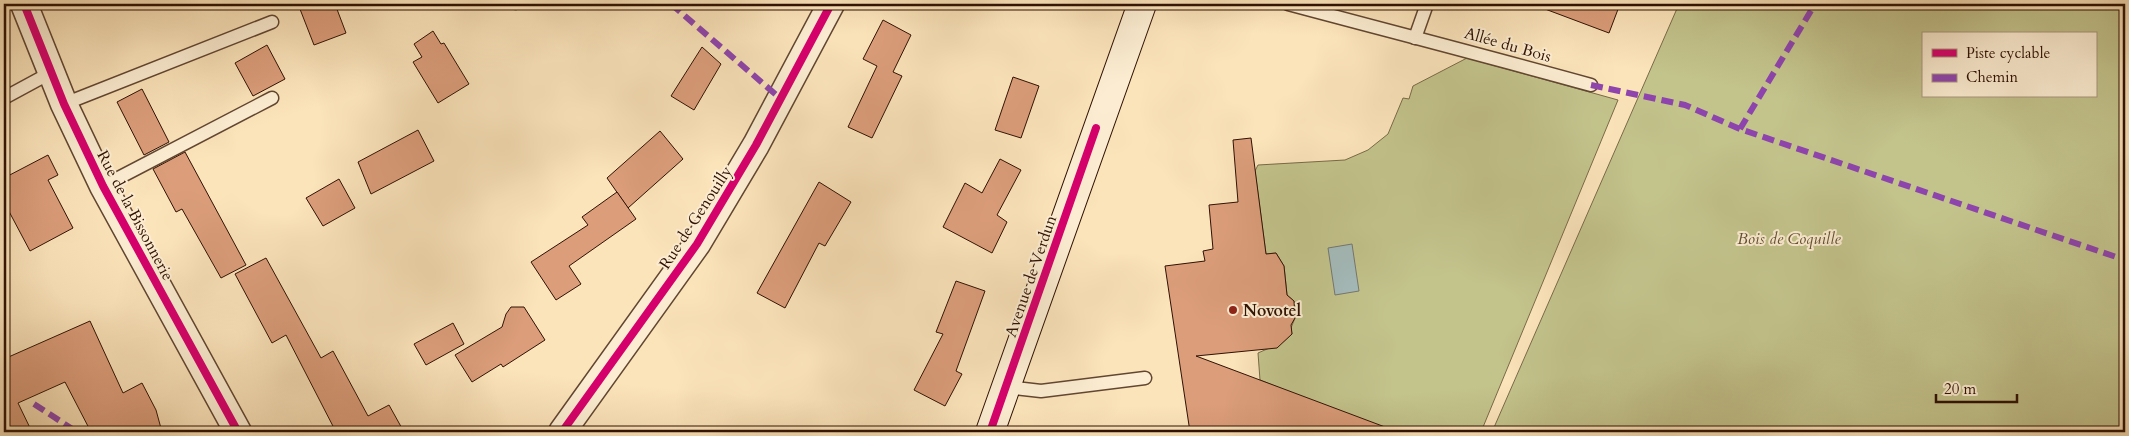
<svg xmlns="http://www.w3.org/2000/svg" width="2129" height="436" font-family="Cardo,serif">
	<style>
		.green { fill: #c3c38c; stroke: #796a48; fill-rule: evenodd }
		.water { fill: #a4bbbb; stroke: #757771 }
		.building { fill: #db9d7a; stroke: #2f1103 }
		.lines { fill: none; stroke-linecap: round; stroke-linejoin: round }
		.lane-casing { stroke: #624631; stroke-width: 15 }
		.street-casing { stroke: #624631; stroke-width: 29 }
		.secondary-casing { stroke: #2f1103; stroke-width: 30 }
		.lane { stroke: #fcedd2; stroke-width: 12 }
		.street { stroke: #fcedd2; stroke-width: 26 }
		.secondary { stroke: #fcedd2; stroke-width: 28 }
		.quiet { stroke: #8e44ad; stroke-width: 6; stroke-dasharray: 12 6; stroke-linecap: butt }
		.cycleway-casing { stroke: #fcedd2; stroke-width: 11 }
		.cycleway { stroke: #d6006c; stroke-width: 8 }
		.poi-dot { fill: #8f2418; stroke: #fcedd2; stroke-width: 2 }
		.labels { text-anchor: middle; stroke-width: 4; stroke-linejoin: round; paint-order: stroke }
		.street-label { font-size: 16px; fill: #2f1103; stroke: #fcedd2 }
		.park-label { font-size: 16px; font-style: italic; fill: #634f33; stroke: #fcedd2 }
		.poi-label { font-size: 16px; font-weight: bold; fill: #2f1103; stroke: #fcedd2; text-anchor: start }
	</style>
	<rect width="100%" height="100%" fill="#fbe3ba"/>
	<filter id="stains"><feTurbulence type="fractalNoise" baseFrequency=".004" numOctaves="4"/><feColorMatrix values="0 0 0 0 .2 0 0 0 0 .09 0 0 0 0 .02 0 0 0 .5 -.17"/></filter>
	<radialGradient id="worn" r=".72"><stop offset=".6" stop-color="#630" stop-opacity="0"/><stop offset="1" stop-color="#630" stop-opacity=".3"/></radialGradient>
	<g class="green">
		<path d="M482 4H533L516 10Z"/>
		<path d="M1679 4H2125V432H1492ZM1923 34H2095V96H1923Z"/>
		<path d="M1467 58 1618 100 1481 432H1388L1260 380 1258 353 1283 342 1292 334 1291 328 1295 318 1294 301 1287 295 1284 266 1276 253 1266 254 1255 171 1258 165 1345 160 1368 150 1388 134 1403 98 1409 99 1413 86Z"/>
	</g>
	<path class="water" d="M1352 244 1359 291 1335 295 1328 248Z"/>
	<g class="building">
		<path d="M298 4H335L346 33 314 45Z"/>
		<path d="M1537 4H1620L1609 33 1537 6Z"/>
		<path d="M883 20 911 35 893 72 902 76 872 138 848 127 877 66 863 59Z"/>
		<path d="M433 31 441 44 444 43 469 84 438 103 413 62 422 57 414 44Z"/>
		<path d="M267 45 285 79 253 96 235 63Z"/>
		<path d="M702 47 721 64 694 110 671 96Z"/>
		<path d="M1013 77 1039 86 1021 138 995 130Z"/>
		<path d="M142 89 169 142 144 155 117 102Z"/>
		<path d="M418 130 434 161 371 194 358 162Z"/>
		<path d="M660 131 683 159 628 208 607 178Z"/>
		<path d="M1251 138 1266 254 1276 253 1284 266 1287 295 1294 301 1295 318 1291 325 1292 334 1277 348 1196 356 1393 430 1392 432H1190L1165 266 1205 261 1203 251 1213 249 1209 205 1238 202 1233 140Z"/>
		<path d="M185 152 246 265 221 278 182 209 176 212 153 169Z"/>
		<path d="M48 155 58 175 48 180 73 228 30 251 4 202V178Z"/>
		<path d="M1000 159 1021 170 997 215 1007 222 992 253 943 227 965 183 982 193Z"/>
		<path d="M339 179 355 208 323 226 306 198Z"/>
		<path d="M819 182 851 202 825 246 819 243 785 308 757 293Z"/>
		<path d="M617 192 636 219 569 266 581 284 556 300 531 262 588 225 582 217Z"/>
		<path d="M266 258 321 358 333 351 368 416 389 405 404 432H335H336L286 335 272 343 235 274Z"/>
		<path d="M956 281 985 291 956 371 962 374 945 406 914 390 943 334 936 332Z"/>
		<path d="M511 307H524L545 340 503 367 501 364 472 382 455 355 502 327 506 314Z"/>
		<path d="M90 321 123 393 142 383 156 410 162 432H91L65 382 18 403 32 432H4V359Z"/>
		<path d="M453 323 464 344 426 365 414 344Z"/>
	</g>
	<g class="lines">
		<defs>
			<g id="lane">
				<path d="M1288 4C1389 31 1490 57 1591 85"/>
				<path d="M1415 38 1427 4"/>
				<path d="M4 98 52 72"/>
				<path d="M64 104 272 22"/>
				<path d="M103 186 272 98"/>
				<path d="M1006 387 1041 391 1145 378"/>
			</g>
			<g id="street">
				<path d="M24 4 64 104 103 186 238 432"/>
				<path d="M562 432 697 244 756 145 831 4"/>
			</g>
			<path id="secondary" d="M990 432 1142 4"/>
		</defs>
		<use href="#lane" class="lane-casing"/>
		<use href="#street" class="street-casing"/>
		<use href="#secondary" class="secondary-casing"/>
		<use href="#lane" class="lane"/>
		<use href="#street" class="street"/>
		<use href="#secondary" class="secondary"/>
		<g class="quiet">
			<path d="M671 4 781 99"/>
			<path d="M1591 85 1685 105 1740 129 2125 260"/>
			<path d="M1740 129 1815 4"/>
			<path d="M34 404 77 432"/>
		</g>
		<defs>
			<g id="cycleway">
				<path d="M24 4 64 104 103 186 238 432"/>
				<path d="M562 432 697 244 756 145 831 4"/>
				<path d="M990 432 1096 128"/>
			</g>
		</defs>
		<use href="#cycleway" class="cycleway-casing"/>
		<use href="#cycleway" class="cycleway"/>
	</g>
	<circle class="poi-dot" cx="1233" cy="310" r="5"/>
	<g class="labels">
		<g class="street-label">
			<text transform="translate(1508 44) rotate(16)" y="6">Allée du Bois</text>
			<text transform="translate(136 215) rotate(62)" y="6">Rue de la Bissonnerie</text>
			<text transform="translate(695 217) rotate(-57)" y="6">Rue de Genouilly</text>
			<text transform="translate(1030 276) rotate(-71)" y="6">Avenue de Verdun</text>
		</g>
		<g class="park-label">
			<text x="1789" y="244">Bois de Coquille</text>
		</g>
		<g class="poi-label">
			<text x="1243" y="316">Novotel</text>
		</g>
	</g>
	<rect width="2129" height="436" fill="none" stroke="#fbe3ba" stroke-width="20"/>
	<rect x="5" y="5" width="2119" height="426" fill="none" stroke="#2f1103" stroke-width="2.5"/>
	<rect x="10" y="10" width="2109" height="416" fill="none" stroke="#2f1103"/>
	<rect x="1922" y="32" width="175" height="65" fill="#fcedd2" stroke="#aa957f"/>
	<rect x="1932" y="49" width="25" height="8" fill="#d6006c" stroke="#aa957f"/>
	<text x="1966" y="58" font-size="15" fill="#2f1103">Piste cyclable</text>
	<rect x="1932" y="74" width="25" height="8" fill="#8e44ad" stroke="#aa957f"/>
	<text x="1966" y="82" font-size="15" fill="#2f1103">Chemin</text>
	<path d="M1936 394v8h81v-8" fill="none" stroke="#2f1103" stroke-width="2.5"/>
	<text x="1944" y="394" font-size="15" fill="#2f1103" stroke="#fcedd2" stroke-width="4" paint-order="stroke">20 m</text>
	<rect width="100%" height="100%" filter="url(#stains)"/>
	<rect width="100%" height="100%" fill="url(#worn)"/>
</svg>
